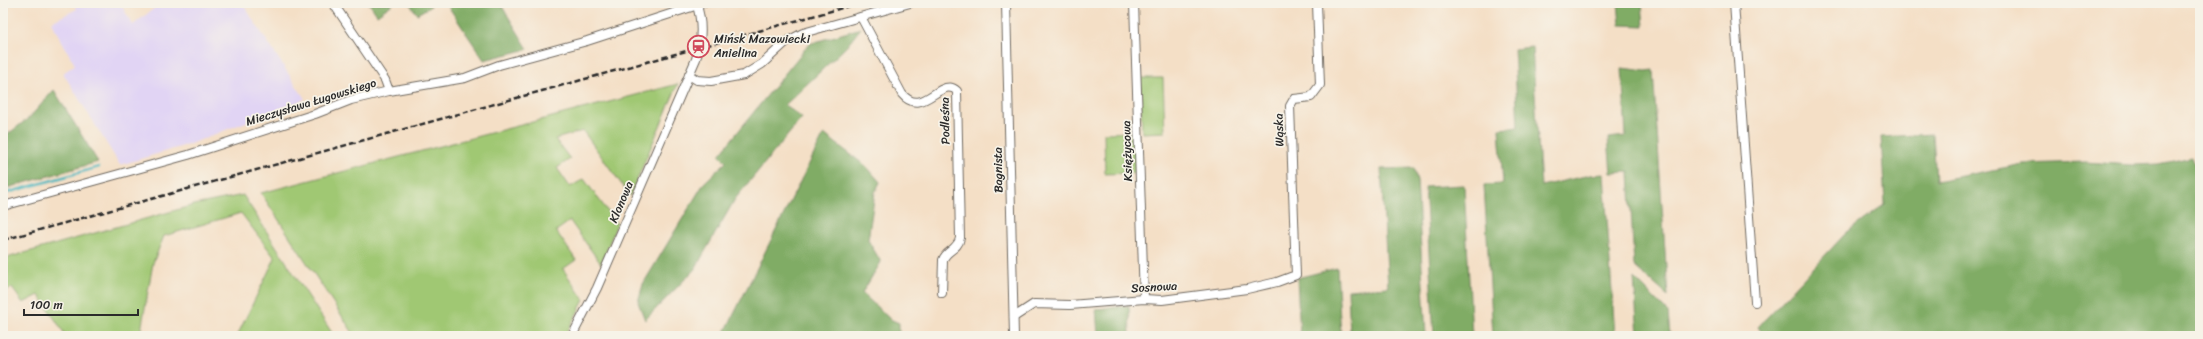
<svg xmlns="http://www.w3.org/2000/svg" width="2203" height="339" font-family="Sriracha,sans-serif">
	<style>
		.built { fill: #e1d4f4 }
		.green { fill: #a0c873; stroke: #667a4f }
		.forest { fill: #80ac65; stroke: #566c48 }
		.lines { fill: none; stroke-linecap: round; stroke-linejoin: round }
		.stream { stroke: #48b7c0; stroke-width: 2.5 }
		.street-casing { stroke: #716a61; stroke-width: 10 }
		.street { stroke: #fff; stroke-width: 8 }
		.rail { stroke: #2b2b2b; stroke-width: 2.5; stroke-dasharray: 6 3; stroke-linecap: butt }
		.labels { text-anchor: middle; stroke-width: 3.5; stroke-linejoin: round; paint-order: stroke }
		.poi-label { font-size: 12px; fill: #2b2b2b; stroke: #f7f3e8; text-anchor: start }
		.street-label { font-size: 12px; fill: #2b2b2b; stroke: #f7f3e8 }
	</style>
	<rect width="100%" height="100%" fill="#f7f3e8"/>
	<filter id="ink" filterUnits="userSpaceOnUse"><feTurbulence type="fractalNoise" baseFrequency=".025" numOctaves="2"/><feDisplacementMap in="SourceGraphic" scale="8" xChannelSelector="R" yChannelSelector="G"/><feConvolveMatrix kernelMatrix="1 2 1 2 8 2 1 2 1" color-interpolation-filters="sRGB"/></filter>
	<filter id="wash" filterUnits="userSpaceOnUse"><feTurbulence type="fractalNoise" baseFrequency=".012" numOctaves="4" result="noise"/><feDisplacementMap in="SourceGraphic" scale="16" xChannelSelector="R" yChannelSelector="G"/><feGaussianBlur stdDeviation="0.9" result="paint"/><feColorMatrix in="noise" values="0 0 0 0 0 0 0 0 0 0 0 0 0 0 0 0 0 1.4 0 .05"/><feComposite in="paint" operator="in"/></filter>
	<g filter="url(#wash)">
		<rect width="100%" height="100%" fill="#f4dfc6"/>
		<path class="built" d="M74 3H120L133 25 161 3H242L305 99 190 144 120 165 63 73 75 65 51 22 77 9Z"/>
		<g class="green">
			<path d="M1140 78H1163L1165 132 1142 133Z"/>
			<path d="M678 84 630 196 583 131 555 139 570 159 557 168 570 187 584 179 617 224 601 264 570 221 556 231 576 260 563 269 584 300 565 336H355L261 193Z"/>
			<path d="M1135 132 1136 173 1105 174 1104 133Z"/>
			<path d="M243 195 334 336H237L275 258 241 213 164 236 153 263 140 336H66L39 295 23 303 12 288 3 291V259L194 205Z"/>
		</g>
		<g class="forest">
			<path d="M369 3H394L377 15Z"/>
			<path d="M409 3H429L431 6 417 14Z"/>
			<path d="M446 3H500L528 49 484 60Z"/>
			<path d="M1618 3H1642L1644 26 1620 25Z"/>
			<path d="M861 28 846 47 785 105 802 118 735 199 695 269 645 320 638 302 643 284 704 183 726 162 719 155 809 44Z"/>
			<path d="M1532 47 1541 186 1590 175 1604 174 1615 336H1493L1484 185 1503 184 1499 129 1518 127 1514 49Z"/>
			<path d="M1622 68 1646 71 1653 70 1668 296 1634 266 1629 172 1611 173 1608 138 1626 136Z"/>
			<path d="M54 90 98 162 3 189V138L30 117Z"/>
			<path d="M824 134 867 167 880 182 875 192 868 240 881 262 862 293 890 319 899 323V336H723Z"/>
			<path d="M1933 134 1936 181 2023 164 2085 162 2133 165 2159 164 2192 157 2200 179V336H1764L1758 327 1846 233 1885 204 1881 137Z"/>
			<path d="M1414 168 1417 181 1426 336H1350L1348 290 1388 287 1381 169Z"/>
			<path d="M1464 185 1472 336H1434L1425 187Z"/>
			<path d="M1337 268 1341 336H1300L1297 278Z"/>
			<path d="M1634 278 1668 312 1670 336H1638Z"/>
			<path d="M1129 306 1130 336H1098L1096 309Z"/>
		</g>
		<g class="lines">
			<path class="stream" d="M3 194 99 167"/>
		</g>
	</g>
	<g filter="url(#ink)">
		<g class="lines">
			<defs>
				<g id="street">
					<path d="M333 3 385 80 389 91"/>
					<path d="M1006 3 1014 336"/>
					<path d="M1134 3 1144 299"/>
					<path d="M1734 3 1755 302"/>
					<path d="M861 17 902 94C923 119 941 75 957 91L960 238C958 250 946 250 943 260L942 293"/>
					<path d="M689 75 697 80 711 81 744 75 762 64 786 42 803 33 910 3"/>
					<path d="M3 206 188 155 315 114 351 100 389 91 465 78 499 65 587 41 704 3"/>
					<path d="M1014 317 1034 304 1070 305 1144 299 1162 300 1247 289 1277 282 1296 275 1290 106 1294 99 1311 97 1320 85 1317 3"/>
					<path d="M572 336 597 288 696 59C702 40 703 22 696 3"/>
				</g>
			</defs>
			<use href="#street" class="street-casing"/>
			<use href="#street" class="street"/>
			<path class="rail" d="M3 240 860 3"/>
		</g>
	</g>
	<defs>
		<symbol id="station-ring" viewBox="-11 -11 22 22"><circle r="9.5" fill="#f7f3e8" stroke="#d1495b" stroke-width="1.5"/><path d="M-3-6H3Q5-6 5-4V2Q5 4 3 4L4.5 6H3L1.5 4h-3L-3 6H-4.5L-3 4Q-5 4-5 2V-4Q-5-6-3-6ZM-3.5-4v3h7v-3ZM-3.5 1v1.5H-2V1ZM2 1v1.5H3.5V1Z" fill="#d1495b"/></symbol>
	</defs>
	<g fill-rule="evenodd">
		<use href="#station-ring" x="686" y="34" width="25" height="25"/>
	</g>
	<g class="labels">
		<g class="poi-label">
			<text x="714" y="43">Mińsk Mazowiecki<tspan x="714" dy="14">Anielina</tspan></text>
		</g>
		<g class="street-label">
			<text transform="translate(311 102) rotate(-17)" y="4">Mieczysława Ługowskiego</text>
			<text transform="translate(945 121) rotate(-91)" y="4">Podleśna</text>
			<text transform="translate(1279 130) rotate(-92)" y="4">Wąska</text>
			<text transform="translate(1127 151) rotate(-92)" y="4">Księżycowa</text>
			<text transform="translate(998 170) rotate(-91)" y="4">Bagnista</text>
			<text transform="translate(621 202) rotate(-67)" y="4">Klonowa</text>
			<text transform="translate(1154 287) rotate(-3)" y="4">Sosnowa</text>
		</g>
	</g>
	<rect width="2203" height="339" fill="none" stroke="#f7f3e8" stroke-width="16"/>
	<path d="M24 309v6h114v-6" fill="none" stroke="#2b2b2b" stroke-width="2"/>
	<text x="30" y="309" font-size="12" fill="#2b2b2b" stroke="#f7f3e8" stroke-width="3" paint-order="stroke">100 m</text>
</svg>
